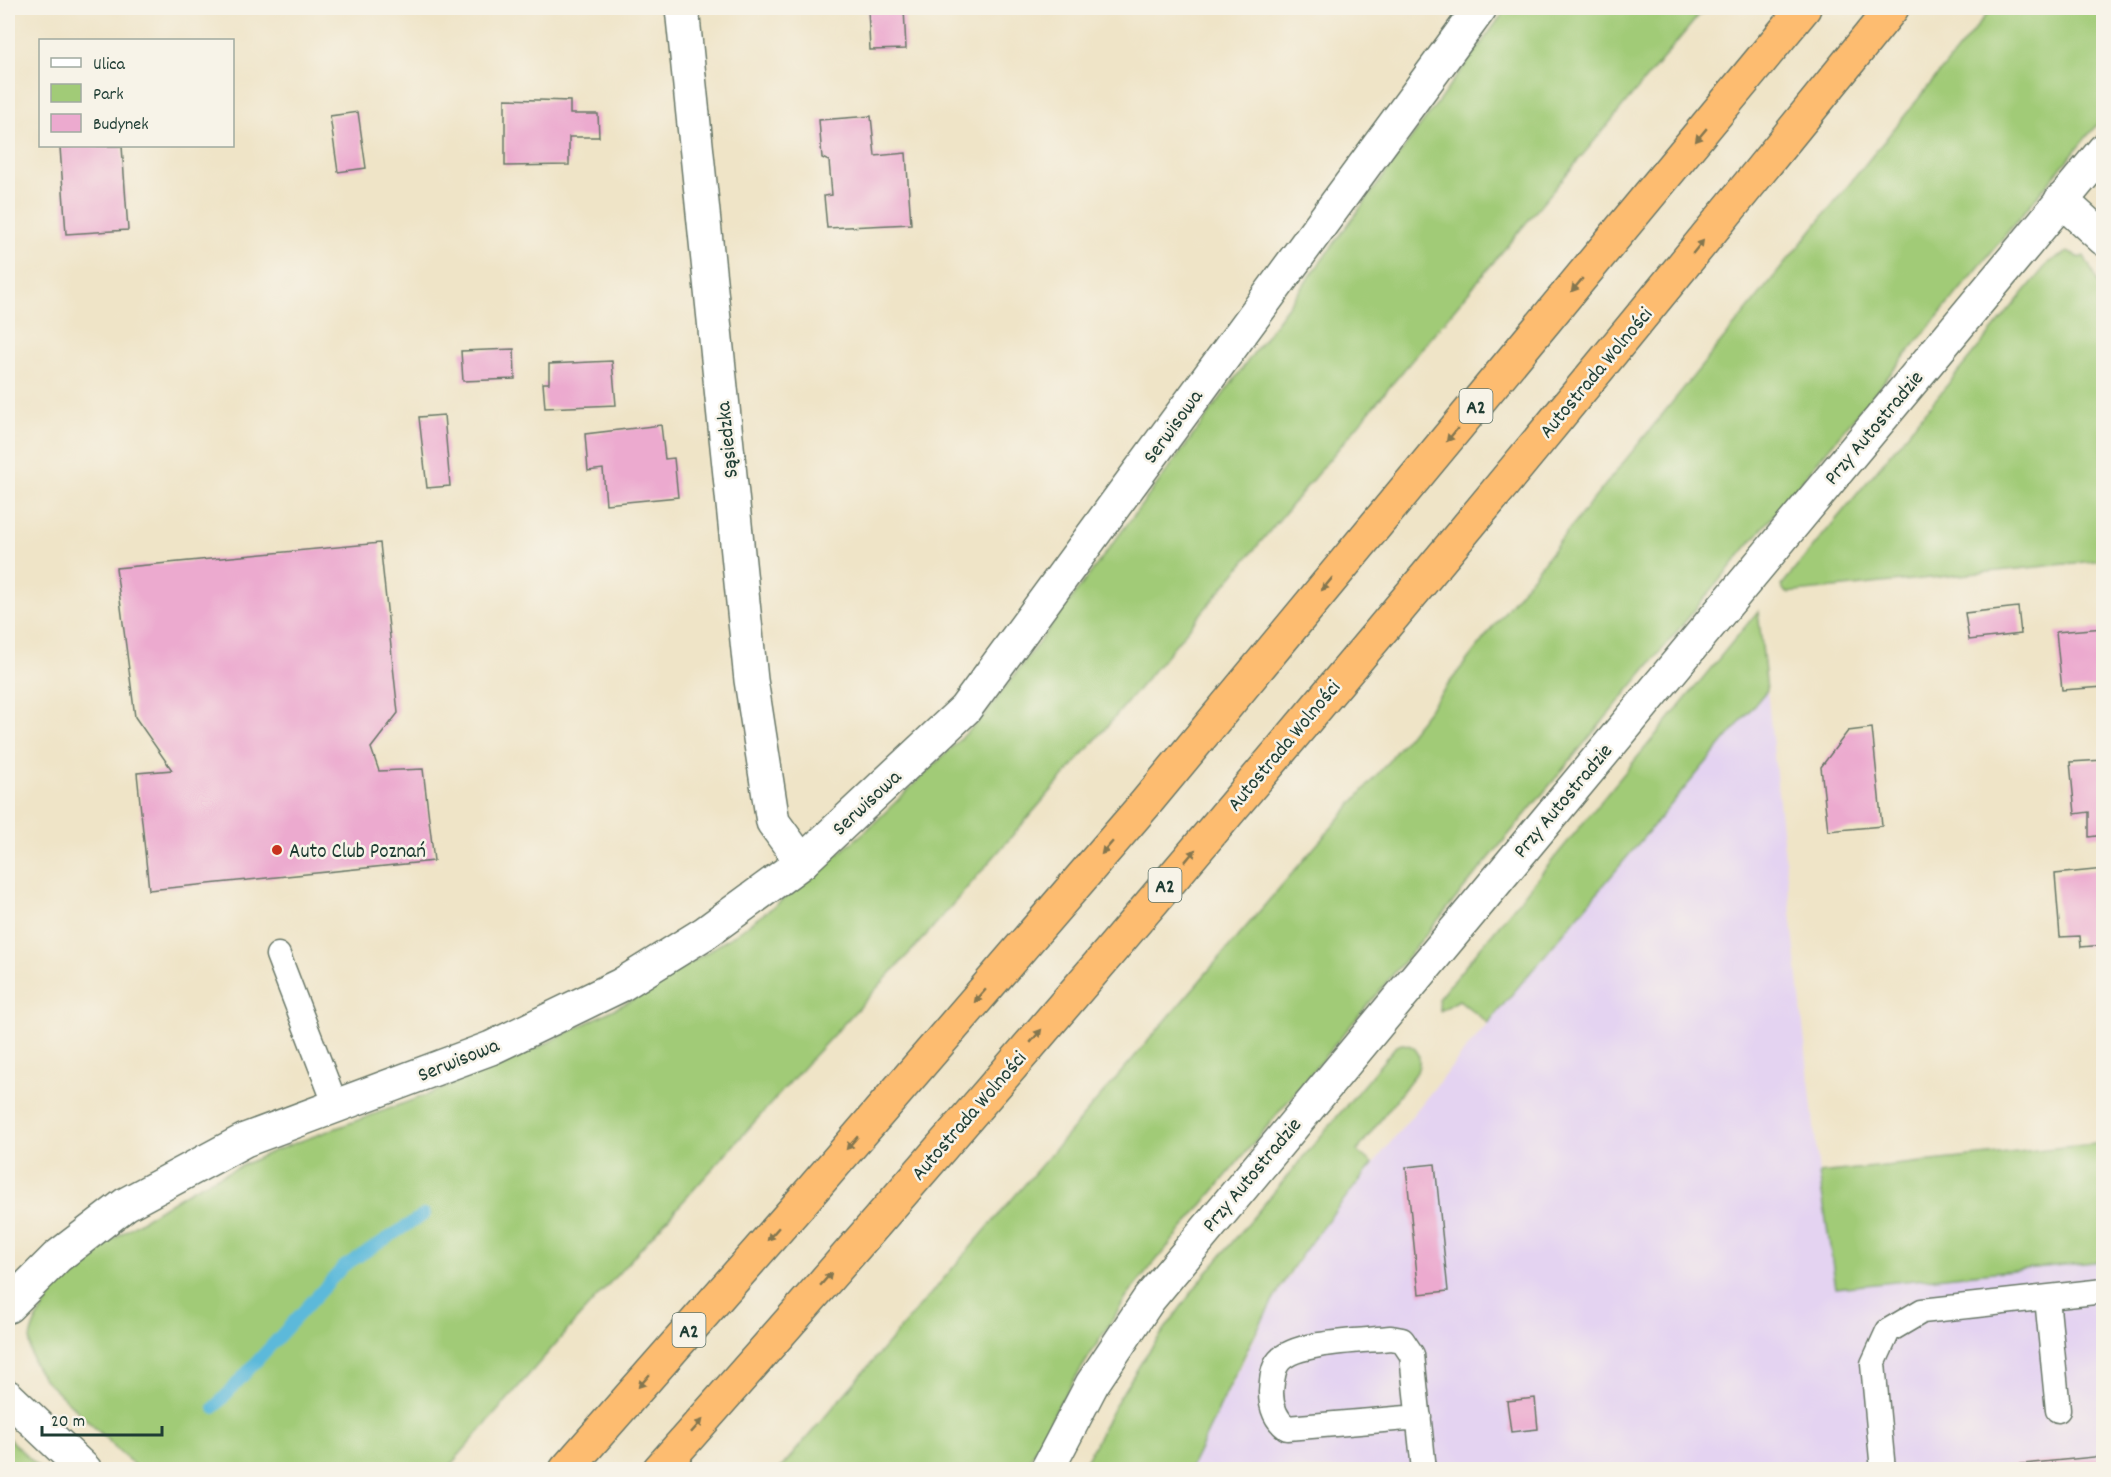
<svg xmlns="http://www.w3.org/2000/svg" width="2111" height="1477" font-family="Dekko,sans-serif">
	<style>
		.built { fill: #e4d3f1 }
		.green { fill: #a1cb77; stroke: #608456; stroke-width: 1.5 }
		.lines { fill: none; stroke-linecap: round; stroke-linejoin: round }
		.stream { stroke: #5bb9da; stroke-width: 12 }
		.building { fill: #ecaacf }
		.service-casing { stroke: #687767; stroke-width: 27 }
		.minor-casing { stroke: #687767; stroke-width: 36 }
		.tertiary-casing { stroke: #687767; stroke-width: 36 }
		.motorway-casing { stroke: #687767; stroke-width: 36 }
		.service { stroke: #fff; stroke-width: 24 }
		.minor { stroke: #fff; stroke-width: 33 }
		.tertiary { stroke: #fff; stroke-width: 33 }
		.motorway { stroke: #fdbc70; stroke-width: 33 }
		.oneway { fill: #83764f }
		.poi-dot { fill: #c8321e; stroke: #f7f3e8; stroke-width: 2 }
		.labels { text-anchor: middle; stroke-width: 5; stroke-linejoin: round; paint-order: stroke }
		.shield { fill: #f7f3e8; stroke: #60746a; stroke-width: 1.5 }
		.shield-label { font-size: 20px; font-weight: bold; fill: #1f3d34 }
		.street-label { font-size: 21px; fill: #1f3d34; stroke: #f7f3e8 }
		.poi-label { font-size: 21px; fill: #1f3d34; stroke: #f7f3e8; text-anchor: start }
	</style>
	<rect width="100%" height="100%" fill="#f7f3e8"/>
	<filter id="ink" filterUnits="userSpaceOnUse"><feTurbulence type="fractalNoise" baseFrequency=".0167" numOctaves="2"/><feDisplacementMap in="SourceGraphic" scale="12" xChannelSelector="R" yChannelSelector="G"/><feConvolveMatrix kernelMatrix="1 2 1 2 8 2 1 2 1" color-interpolation-filters="sRGB"/></filter>
	<filter id="wash" filterUnits="userSpaceOnUse"><feTurbulence type="fractalNoise" baseFrequency=".008" numOctaves="4" result="noise"/><feDisplacementMap in="SourceGraphic" scale="24" xChannelSelector="R" yChannelSelector="G"/><feGaussianBlur stdDeviation="1.35" result="paint"/><feColorMatrix in="noise" values="0 0 0 0 0 0 0 0 0 0 0 0 0 0 0 0 0 1.4 0 .05"/><feComposite in="paint" operator="in"/></filter>
	<g filter="url(#wash)">
		<rect width="100%" height="100%" fill="#efe4c7"/>
		<path class="built" d="M1767 690 1819 1173 1836 1288 2103 1261V1469L1190 1470 1270 1307 1311 1241 1444 1076Z"/>
		<g class="green">
			<path d="M1507 8H1705L1110 723 927 934 810 1060 572 1325 447 1469H138L45 1380C20 1351 29 1328 49 1299L45 1294 103 1245 194 1188 271 1152 432 1093 531 1051 632 1000 731 937 776 905 867 830 983 717 1167 471Z"/>
			<path d="M1992 8H2103V117L1130 1292 1062 1399 1025 1469H780L1387 763 1567 532Z"/>
			<path d="M2067 252 2080 258 2084 256 2103 292V560L1786 593 1781 586 2049 262Z"/>
			<path d="M1758 611 1767 690 1488 1023 1459 1000 1440 1011 1438 999Z"/>
			<path d="M1402 1044C1419 1045 1422 1058 1417 1072L1357 1151 1373 1164C1345 1199 1316 1232 1292 1269 1252 1332 1223 1403 1190 1469H1082L1116 1403 1144 1358 1200 1281 1396 1046Z"/>
			<path d="M2103 1143V1261L1836 1288 1819 1173Z"/>
			<path d="M8 1438 41 1469H8Z"/>
		</g>
		<g class="lines">
			<path class="stream" d="M214 1408 344 1266 425 1214"/>
		</g>
		<g id="blocks">
			<g class="building">
				<path d="M868 8H904L906 49 870 50Z"/>
				<path d="M505 99 570 101V114H598L599 137H569V165L505 166Z"/>
				<path d="M358 112 366 168 338 172 330 116Z"/>
				<path d="M871 116 875 156 906 153 911 224 827 228 824 196 832 195 829 161 822 158 819 120Z"/>
				<path d="M80 146H122L128 230 66 234 60 147Z"/>
				<path d="M514 349 515 379 463 381 461 351Z"/>
				<path d="M612 361 616 405 545 408 543 383H549V364Z"/>
				<path d="M444 415 450 486 427 488 419 417Z"/>
				<path d="M661 425 665 459 674 458 678 497 606 504 603 469 588 471 585 434Z"/>
				<path d="M380 543 398 713 371 748 379 771 423 769 434 861 149 890 137 773 172 770 135 717 116 568Z"/>
				<path d="M2018 607 2021 634 1969 640 1965 613Z"/>
				<path d="M2104 628V687L2062 690 2056 632Z"/>
				<path d="M1872 728 1882 826 1828 831 1821 767 1848 731Z"/>
				<path d="M2104 760V835L2089 837V812L2075 814 2070 762Z"/>
				<path d="M2104 869V945L2081 947 2080 936 2060 937 2055 874Z"/>
				<path d="M1435 1164 1448 1291 1419 1294 1406 1167Z"/>
				<path d="M1535 1398 1538 1429 1511 1432 1507 1401Z"/>
				<path d="M2104 1456V1470H1983V1468Z"/>
			</g>
		</g>
	</g>
	<g filter="url(#ink)">
		<use href="#blocks" fill-opacity="0" stroke="#687767" stroke-width="1.5"/>
		<g class="lines">
			<defs>
				<g id="service">
					<path d="M278 955 336 1106"/>
					<path d="M2047 1298 2058 1410"/>
					<path d="M1419 1417 1287 1428C1275 1419 1271 1407 1271 1392 1272 1382 1272 1369 1279 1361 1296 1341 1365 1341 1391 1338L1402 1340 1412 1355 1424 1470"/>
					<path d="M1883 1470 1873 1364 1888 1331 1922 1311 2104 1291"/>
				</g>
				<g id="minor">
					<path d="M682 8 751 680 773 822 802 862"/>
					<path d="M2061 200 2104 239"/>
					<path d="M8 1306 57 1257 126 1204 245 1140 491 1048 621 985 705 933 802 862 965 709 1480 8"/>
				</g>
				<g id="tertiary">
					<path d="M8 1397 85 1470"/>
					<path d="M1047 1470 1092 1384 1149 1299 2104 150"/>
				</g>
				<g id="motorway">
					<path d="M566 1470 812 1190 1145 804 1804 8"/>
					<path d="M659 1470C1082 993 1492 504 1892 8"/>
				</g>
			</defs>
			<use href="#service" class="service-casing"/>
			<use href="#minor" class="minor-casing"/>
			<use href="#tertiary" class="tertiary-casing"/>
			<use href="#motorway" class="motorway-casing"/>
			<use href="#service" class="service"/>
			<use href="#minor" class="minor"/>
			<use href="#tertiary" class="tertiary"/>
			<use href="#motorway" class="motorway"/>
		</g>
		<defs><path id="oneway-solid" d="M-6-.8H1V-3.2L6.5 0L1 3.2V.8H-6Z" transform="scale(1.5)"/></defs>
		<g class="oneway">
			<use href="#oneway-solid" transform="translate(1701 135) rotate(130)"/>
			<use href="#oneway-solid" transform="translate(1698 247) rotate(-51)"/>
			<use href="#oneway-solid" transform="translate(1577 285) rotate(130)"/>
			<use href="#oneway-solid" transform="translate(1452 435) rotate(130)"/>
			<use href="#oneway-solid" transform="translate(1327 584) rotate(130)"/>
			<use href="#oneway-solid" transform="translate(1107 848) rotate(131)"/>
			<use href="#oneway-solid" transform="translate(1190 856) rotate(-50)"/>
			<use href="#oneway-solid" transform="translate(980 996) rotate(131)"/>
			<use href="#oneway-solid" transform="translate(1036 1036) rotate(-50)"/>
			<use href="#oneway-solid" transform="translate(852 1143) rotate(131)"/>
			<use href="#oneway-solid" transform="translate(773 1234) rotate(131)"/>
			<use href="#oneway-solid" transform="translate(826 1279) rotate(-49)"/>
			<use href="#oneway-solid" transform="translate(644 1381) rotate(131)"/>
			<use href="#oneway-solid" transform="translate(697 1426) rotate(-48)"/>
		</g>
	</g>
	<circle class="poi-dot" cx="277" cy="850" r="6"/>
	<g class="labels">
		<g class="shield">
			<rect x="1459.5" y="389" width="33" height="34" rx="4.5"/>
			<rect x="1148.5" y="868" width="33" height="34" rx="4.5"/>
			<rect x="672.5" y="1313" width="33" height="34" rx="4.5"/>
		</g>
		<g class="shield-label">
			<text x="1476" y="413">A2</text>
			<text x="1165" y="892">A2</text>
			<text x="689" y="1337">A2</text>
		</g>
		<g class="street-label">
			<text transform="translate(1595 372) rotate(-50)" y="7">Autostrada Wolności</text>
			<text transform="translate(1172 426) rotate(-54)" y="7">Serwisowa</text>
			<text transform="translate(1873 427) rotate(-50)" y="7">Przy Autostradzie</text>
			<text transform="translate(726 440) rotate(-96)" y="7">Sąsiedzka</text>
			<text transform="translate(1283 745) rotate(-50)" y="7">Autostrada Wolności</text>
			<text transform="translate(1562 800) rotate(-50)" y="7">Przy Autostradzie</text>
			<text transform="translate(866 802) rotate(-43)" y="7">Serwisowa</text>
			<text transform="translate(458 1059) rotate(-22)" y="7">Serwisowa</text>
			<text transform="translate(968 1115) rotate(-49)" y="7">Autostrada Wolności</text>
			<text transform="translate(1251 1174) rotate(-50)" y="7">Przy Autostradzie</text>
		</g>
		<g class="poi-label">
			<text x="289" y="857">Auto Club Poznań</text>
		</g>
	</g>
	<rect width="2111" height="1477" fill="none" stroke="#f7f3e8" stroke-width="30"/>
	<rect x="39" y="39" width="195" height="108" fill="#f7f3e8" stroke="#a1aaa0" stroke-width="1.5"/>
	<rect x="51" y="58" width="30" height="9" fill="#ffffff" stroke="#a1aaa0" stroke-width="1.5"/>
	<text x="93" y="69" font-size="18" fill="#1f3d34">Ulica</text>
	<rect x="51" y="84" width="30" height="18" fill="#a1cb77" stroke="#a1aaa0" stroke-width="1.5"/>
	<text x="93" y="99" font-size="18" fill="#1f3d34">Park</text>
	<rect x="51" y="114" width="30" height="18" fill="#ecaacf" stroke="#a1aaa0" stroke-width="1.5"/>
	<text x="93" y="129" font-size="18" fill="#1f3d34">Budynek</text>
	<path d="M42 1426v9h120v-9" fill="none" stroke="#1f3d34" stroke-width="3"/>
	<text x="51" y="1426" font-size="18" fill="#1f3d34" stroke="#f7f3e8" stroke-width="4.5" paint-order="stroke">20 m</text>
</svg>
